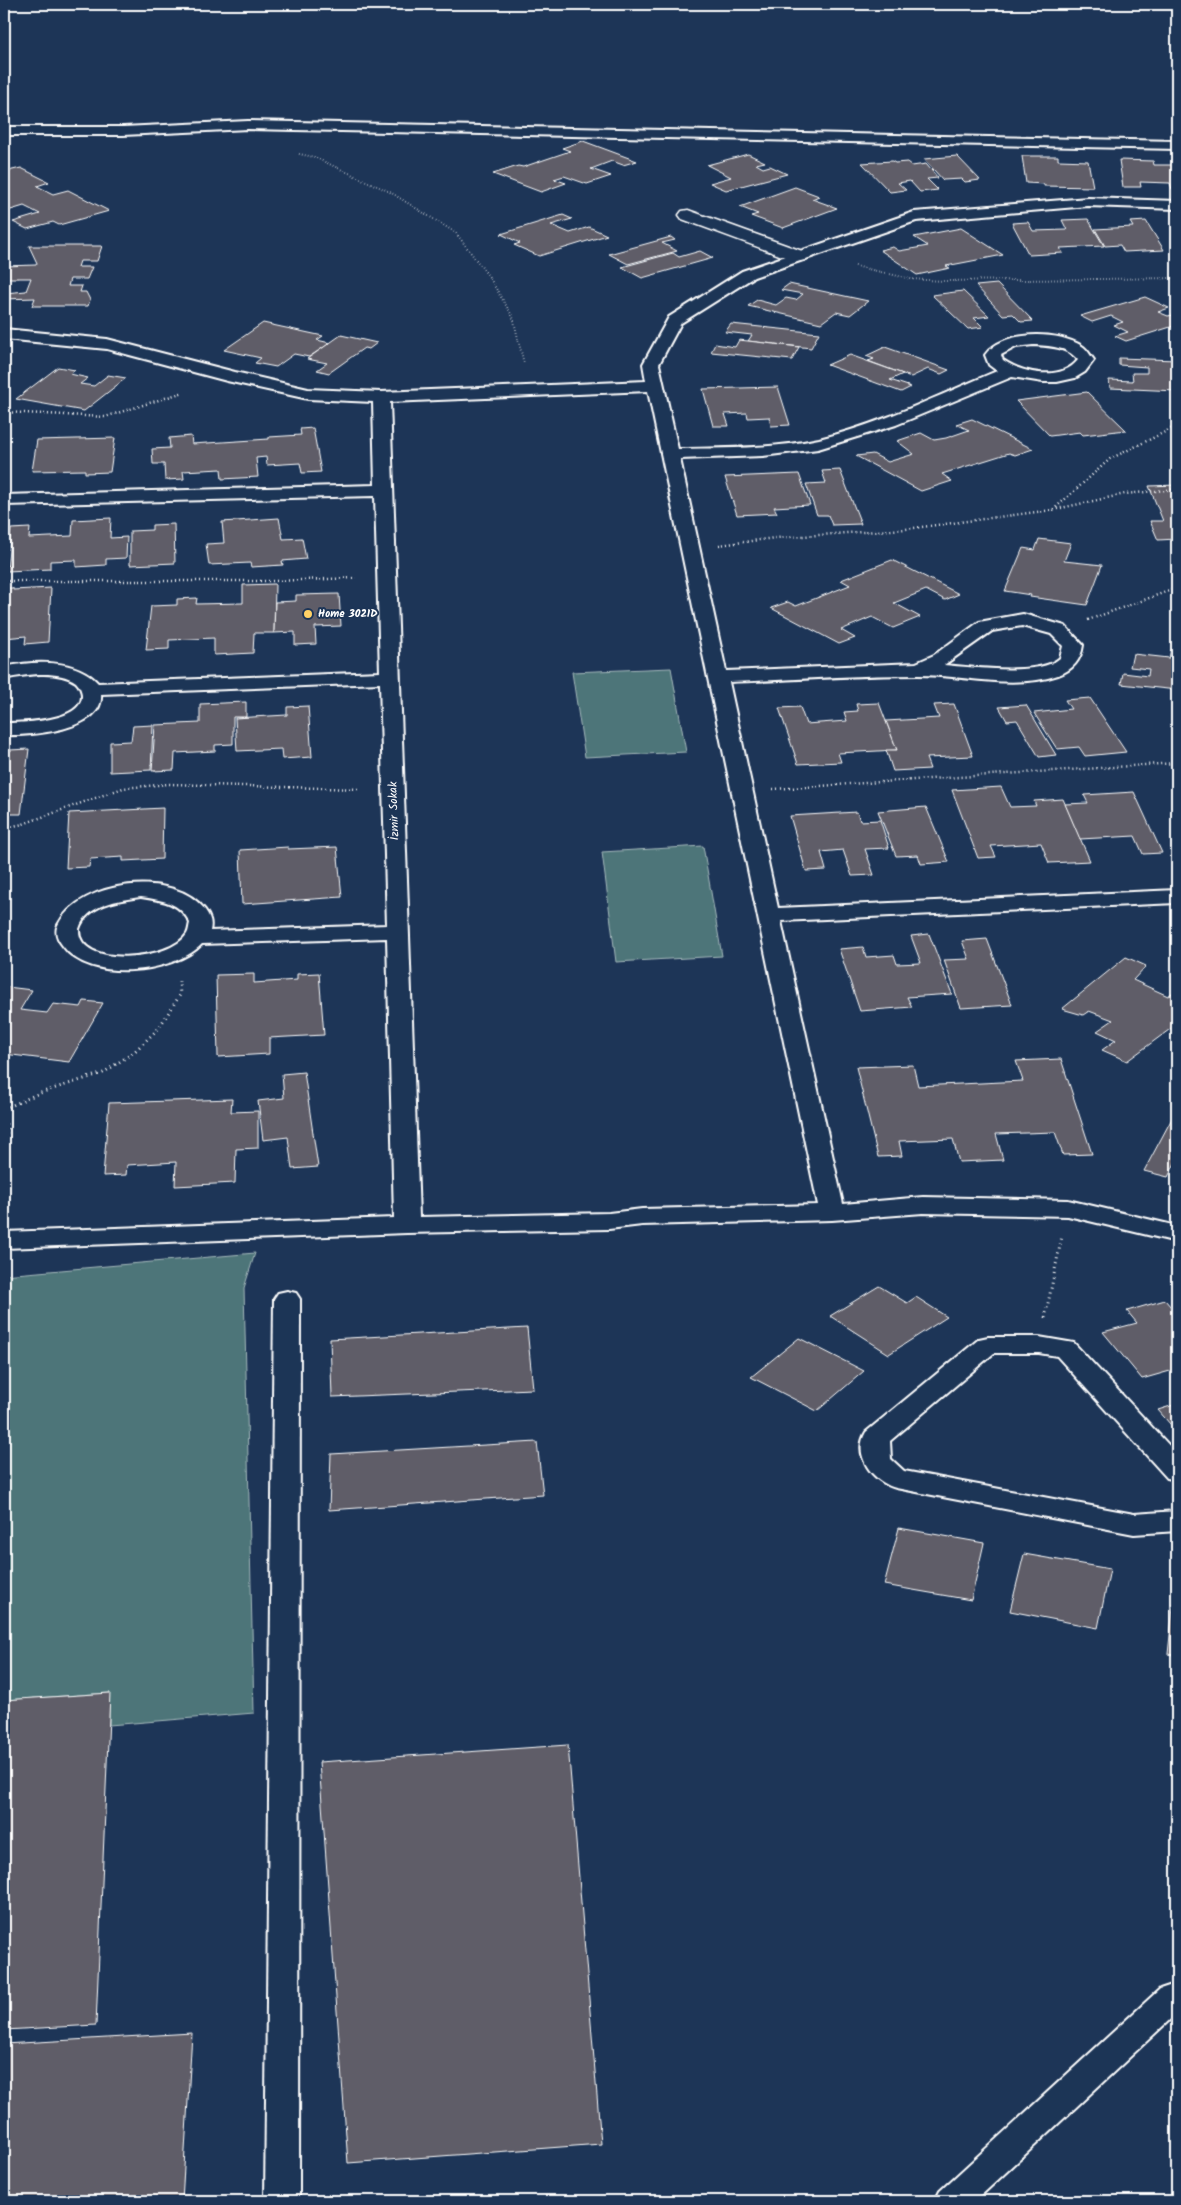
<svg xmlns="http://www.w3.org/2000/svg" width="1181" height="2205" font-family="Kalam,sans-serif">
<rect width="100%" height="100%" fill="#1d3557"/>
<filter id="ink" filterUnits="userSpaceOnUse"><feTurbulence type="fractalNoise" baseFrequency=".02" numOctaves="2"/><feDisplacementMap in="SourceGraphic" scale="10" xChannelSelector="R" yChannelSelector="G"/><feConvolveMatrix kernelMatrix="1 2 1 2 8 2 1 2 1" color-interpolation-filters="sRGB"/></filter>
<g filter="url(#ink)">
<!-- green -->
<g fill="#4d7579" stroke="#a6babc">
<polygon points="671,668 686,752 585,757 572,672"/>
<polygon points="703,846 722,956 616,962 602,852"/>
<polygon points="255,1253 244,1288 254,1713 109,1725 109,1693 4,1700 4,1275"/>
</g>
<!-- building -->
<g fill="#5e5d68" stroke="#fff">
<polygon points="583,141 637,161 623,165 612,161 591,169 611,176 587,184 564,176 554,179 566,183 541,192 493,174 518,166 523,167 570,151 562,148"/>
<polygon points="748,154 765,162 756,164 763,168 770,166 787,174 726,190 710,183 731,177 707,165"/>
<polygon points="957,156 980,180 965,182 962,179 943,180 924,159"/>
<polygon points="1022,156 1058,156 1058,160 1088,161 1093,187 1044,186 1044,184 1026,183"/>
<polygon points="1119,160 1153,161 1154,165 1177,165 1177,190 1172,189 1170,183 1140,182 1141,187 1123,187"/>
<polygon points="892,161 895,163 907,162 912,166 926,164 938,178 927,179 938,190 920,192 910,181 898,183 906,190 890,192 862,163"/>
<polygon points="21,168 49,182 37,186 53,194 68,190 109,211 59,225 53,222 27,229 13,222 40,214 24,206 4,212 4,172"/>
<polygon points="795,187 819,196 812,199 837,208 783,228 751,216 758,214 740,207"/>
<polygon points="563,215 572,219 551,225 570,233 589,227 607,235 539,256 514,245 520,243 501,234"/>
<polygon points="1088,219 1104,246 1060,248 1063,253 1029,255 1012,223 1028,222 1033,231 1067,230 1062,220"/>
<polygon points="1146,221 1164,250 1124,252 1120,245 1105,246 1095,229 1133,227 1130,222"/>
<polygon points="961,228 1003,255 946,266 950,268 917,275 880,250 893,247 899,251 928,246 914,237"/>
<polygon points="671,237 675,240 662,243 677,251 628,264 609,254"/>
<polygon points="29,246 102,246 97,261 80,261 78,267 92,267 87,279 70,279 68,286 82,286 80,292 86,292 90,300 88,306 32,306 35,298 4,299 5,293 26,291 31,278 4,278 4,266 36,265 37,263"/>
<polygon points="700,251 713,258 642,278 622,267 673,253 679,257"/>
<polygon points="789,284 868,301 850,315 836,312 821,323 748,306 757,300 776,305 786,298 796,300 803,294 781,290"/>
<polygon points="997,284 1033,321 1021,322 1013,314 1003,315 976,286"/>
<polygon points="963,291 989,316 974,318 983,327 968,329 932,295"/>
<polygon points="1145,297 1169,308 1158,312 1168,316 1173,315 1177,317 1177,325 1126,341 1115,336 1128,332 1114,325 1123,322 1111,316 1092,322 1080,316"/>
<polygon points="263,323 323,336 317,340 330,343 309,357 294,354 276,367 255,363 261,358 224,350"/>
<polygon points="731,324 819,333 811,348 748,341 752,335 725,332"/>
<polygon points="341,335 377,343 369,349 364,348 329,373 317,370 327,363 307,359"/>
<polygon points="739,340 748,341 799,347 792,360 711,352 715,344 735,347"/>
<polygon points="885,347 949,370 941,374 928,369 911,377 868,361 874,359 866,356"/>
<polygon points="850,355 903,374 890,380 911,387 901,392 827,365"/>
<polygon points="1119,358 1177,360 1177,391 1110,388 1109,380 1133,381 1132,373 1147,373 1147,367 1119,365"/>
<polygon points="58,367 75,370 70,374 88,378 80,384 94,386 108,375 126,378 84,411 16,399"/>
<polygon points="778,387 790,425 771,426 769,417 748,418 747,413 725,414 729,426 713,426 703,389"/>
<polygon points="1087,392 1126,430 1083,435 1080,432 1050,436 1016,401"/>
<polygon points="972,419 1033,449 1015,455 1009,453 942,474 952,481 921,491 856,456 873,454 888,462 914,454 897,441 921,433 934,440 946,438 969,430 956,424"/>
<polygon points="313,428 321,472 302,473 300,463 267,465 266,457 256,458 258,477 222,479 221,469 183,471 184,479 165,480 164,464 153,464 152,449 170,448 169,438 191,436 192,444 269,439 269,437 301,435 300,429"/>
<polygon points="115,438 110,472 85,473 85,470 32,471 37,440"/>
<polygon points="840,470 861,524 832,525 828,515 817,515 806,484 826,483 822,471"/>
<polygon points="799,474 810,505 774,507 777,513 737,515 725,477"/>
<polygon points="1177,485 1177,539 1158,540 1150,521 1163,521 1149,486"/>
<polygon points="111,518 110,538 127,537 126,558 106,559 106,565 76,567 76,560 50,561 50,569 7,571 11,529 30,528 29,538 72,536 73,520"/>
<polygon points="279,518 283,539 302,538 306,559 282,561 283,565 251,567 250,563 209,565 206,544 224,543 222,522"/>
<polygon points="174,524 175,563 130,565 130,531 152,530 152,525"/>
<polygon points="1039,539 1071,543 1064,561 1102,565 1087,605 1030,597 1031,595 1005,591 1023,548 1035,550"/>
<polygon points="892,560 959,594 945,600 926,590 894,603 920,617 893,628 872,617 841,630 855,638 839,644 771,608 788,602 796,606 850,585 841,580"/>
<polygon points="275,584 274,633 254,633 253,653 214,655 214,638 169,640 169,649 146,650 151,606 177,605 177,599 197,598 196,604 243,603 243,585"/>
<polygon points="4,588 13,588 13,590 51,588 48,642 25,644 26,636 4,638"/>
<polygon points="339,594 341,626 315,627 316,644 295,645 295,632 274,633 275,602 296,601 296,595"/>
<polygon points="1171,650 1177,650 1177,690 1121,684 1123,673 1148,676 1149,669 1130,667 1133,654 1169,658"/>
<polygon points="1090,698 1126,752 1085,756 1079,747 1057,749 1034,713 1071,709 1065,700"/>
<polygon points="246,702 246,717 233,717 233,744 215,745 215,751 175,753 174,770 152,771 155,725 200,723 200,704"/>
<polygon points="879,703 897,750 838,753 841,762 798,764 779,708 800,707 806,724 847,721 844,712 858,711 856,704"/>
<polygon points="954,704 973,756 926,758 930,769 893,771 886,750 897,750 886,721 939,718 934,705"/>
<polygon points="1026,705 1056,755 1039,757 1017,720 1007,721 999,707"/>
<polygon points="308,706 312,757 282,759 281,749 237,751 235,718 287,715 287,707"/>
<polygon points="153,725 151,770 110,772 110,742 131,741 133,726"/>
<polygon points="29,749 21,814 4,814 4,761 8,761 10,750"/>
<polygon points="1001,787 1010,807 1036,806 1034,801 1063,799 1090,861 1049,863 1041,843 991,846 996,857 978,858 952,790"/>
<polygon points="1134,792 1162,853 1143,854 1135,836 1080,839 1065,804 1088,803 1084,795"/>
<polygon points="926,807 949,862 921,864 918,855 896,856 878,811"/>
<polygon points="163,808 162,859 123,861 123,857 90,859 89,867 66,868 69,813"/>
<polygon points="857,812 860,821 880,820 889,848 865,849 874,875 852,876 843,850 821,852 826,870 806,871 790,816"/>
<polygon points="288,847 288,849 337,847 342,897 242,904 240,850"/>
<polygon points="929,934 952,994 907,997 912,1007 860,1011 839,949 863,947 866,957 894,955 897,964 921,963 911,936"/>
<polygon points="987,939 1012,1005 961,1008 944,960 969,959 962,941"/>
<polygon points="1126,957 1146,966 1133,980 1168,996 1177,989 1177,1024 1127,1061 1102,1050 1116,1040 1097,1031 1113,1020 1089,1011 1083,1015 1062,1009"/>
<polygon points="319,973 324,1035 269,1038 269,1054 218,1057 216,975 254,974 254,983 297,980 297,974"/>
<polygon points="7,987 32,990 20,1010 47,1013 53,1004 81,1007 84,1001 103,1003 69,1062 4,1054 4,992"/>
<polygon points="1061,1059 1092,1154 1063,1155 1055,1132 996,1134 1003,1160 959,1162 953,1139 899,1141 902,1156 878,1157 856,1067 913,1065 918,1086 1023,1081 1016,1061"/>
<polygon points="304,1072 318,1167 292,1169 288,1137 263,1140 258,1101 284,1098 282,1074"/>
<polygon points="232,1099 231,1112 258,1111 258,1148 236,1149 235,1183 175,1186 176,1162 127,1165 126,1175 103,1176 109,1103"/>
<polygon points="1177,1109 1177,1159 1168,1177 1144,1171"/>
<polygon points="879,1286 907,1303 916,1297 947,1317 889,1354 830,1316"/>
<polygon points="1165,1300 1177,1314 1177,1369 1142,1379 1103,1332 1137,1323 1127,1311"/>
<polygon points="527,1328 533,1389 332,1397 330,1339"/>
<polygon points="799,1338 864,1371 817,1411 751,1377"/>
<polygon points="1177,1404 1177,1432 1158,1410"/>
<polygon points="537,1442 543,1495 329,1510 331,1454"/>
<polygon points="899,1528 984,1543 971,1600 884,1585"/>
<polygon points="1024,1554 1110,1569 1098,1628 1010,1611"/>
<polygon points="1174,1598 1177,1598 1177,1656 1168,1654"/>
<polygon points="110,1693 96,2025 4,2030 4,1700"/>
<polygon points="568,1745 601,2144 348,2163 319,1762"/>
<polygon points="192,2033 182,2201 4,2201 4,2044"/>
</g>
<g fill="none" stroke-linecap="round" stroke-linejoin="round">
<!-- service casing -->
<g stroke="#fff" stroke-width="4">
<g id="service">
<polygon points="248,121 1177,141 1177,149 248,129 123,135 4,135 4,127 123,127"/>
<path d="M1088,198L1177,201V209L1088,206L916,221L754,277L681,323L659,364L678,449C724,448 773,449 819,439C881,424 939,395 997,371L989,365L985,355C1002,330 1057,330 1082,346C1087,349 1090,355 1094,360L1085,372L1075,378L1057,382H1043L1012,377L896,425L818,449L763,456L680,459L726,671L916,663L934,655L979,622L1023,614L1065,626L1083,645C1081,660 1073,670 1058,675C1014,690 963,675 918,675C855,675 792,680 729,682L778,908L1177,890V903L781,921L843,1204L923,1197L1068,1200L1177,1226V1242L1068,1216L923,1213L832,1220L642,1225L609,1229L407,1233L4,1248V1232L394,1218L387,938L202,944C173,974 89,983 63,946C58,940 54,933 58,925C80,880 175,869 205,910C210,917 212,922 210,931L387,925L380,683L101,694C105,731 27,736 4,735V723C21,723 82,722 82,696C82,691 80,686 76,682C57,669 24,675 4,679V667C33,661 76,658 98,683L380,672L375,496L4,505V495L375,485L373,402L308,399L227,381L107,349L4,339V329L107,339L235,372L308,389L381,392L646,381L643,364L669,317L742,271L914,212ZM1033,345C1049,346 1067,346 1078,360C1061,382 1022,373 1003,360L1001,355L1016,347ZM648,391L818,1205L642,1209L609,1213L419,1217L390,402ZM1022,626L1051,634L1063,646L1060,658C1039,677 971,667 944,665L992,631ZM141,897C162,900 180,902 190,923C189,926 189,931 187,934C171,961 77,969 79,929C87,904 119,900 141,897Z"/>
<polygon points="287,1291 296,1293 300,1299 299,2201 265,2201 274,1299 278,1293"/>
<path d="M988,1337H1039L1074,1343L1177,1454V1480L1167,1478L1057,1356L1039,1353H994L890,1441L891,1459L904,1471L1134,1514L1177,1511V1531L1134,1534L896,1488C873,1482 852,1455 866,1432L979,1339Z"/>
<polygon points="1172,1985 1177,1987 1177,2013 975,2201 935,2201 940,2191 1160,1989"/>
</g>
</g>
<!-- minor casing -->
<g stroke="#fff" stroke-width="3">
<polygon id="minor" points="688,210 805,252 808,256 805,260 799,261 793,260 682,219 679,215 682,211"/>
</g>
<!-- path-far2 -->
<g stroke="#fff" stroke-width="2" stroke-dasharray="0.5 2.5" stroke-linecap="butt">
<polyline points="299,154 314,157 390,192 456,233 489,277 513,317 524,364"/>
<polyline points="855,266 911,279 944,281 1177,278"/>
</g>
<!-- path-far1 -->
<g stroke="#fff" stroke-width="2.5" stroke-dasharray="1 3" stroke-linecap="butt">
<polyline points="4,412 105,417 184,392"/>
<polyline points="1053,510 1110,459 1177,426"/>
<polyline points="719,545 775,538 906,529 1052,510 1125,494 1177,489"/>
<polyline points="4,581 273,581 356,578"/>
<polyline points="1088,620 1177,588"/>
<polyline points="773,789 1177,763"/>
<polyline points="4,828 23,824 123,788 169,784 361,789"/>
</g>
<!-- path -->
<g stroke="#fff" stroke-width="3" stroke-dasharray="1 4" stroke-linecap="butt">
<polyline points="4,1109 37,1094 103,1073 134,1052 158,1029 180,995 179,981"/>
<polyline points="4,1119 8,1130 4,1140"/>
<polyline points="1045,1318 1062,1236"/>
</g>
<!-- service -->
<use href="#service" fill="#1d3557" fill-rule="evenodd"/>
<!-- minor -->
<use href="#minor" fill="#1d3557" fill-rule="evenodd"/>
</g>
</g>
<!-- markers -->
<circle fill="#ffd166" stroke="#1d3557" stroke-width="2" cx="308" cy="614" r="5"/>
<g text-anchor="middle" dominant-baseline="central" stroke-width="4" stroke-linejoin="round" paint-order="stroke">
<!-- far-poi labels -->
<g font-size="11" font-weight="bold" fill="#fff" stroke="#1d3557" text-anchor="start">
<text x="318" y="614">Home 3021D</text>
</g>
<!-- street labels -->
<g font-size="12" fill="#fff" stroke="#1d3557">
<text transform="translate(394 811) rotate(-92)">İzmir Sokak</text>
</g>
</g>
<!-- margin -->
<rect width="1181" height="2205" fill="none" stroke="#1d3557" stroke-width="20"/>
<rect x="10" y="10" width="1161" height="2185" fill="none" stroke="#fff" stroke-width="2" filter="url(#ink)"/>
</svg>
